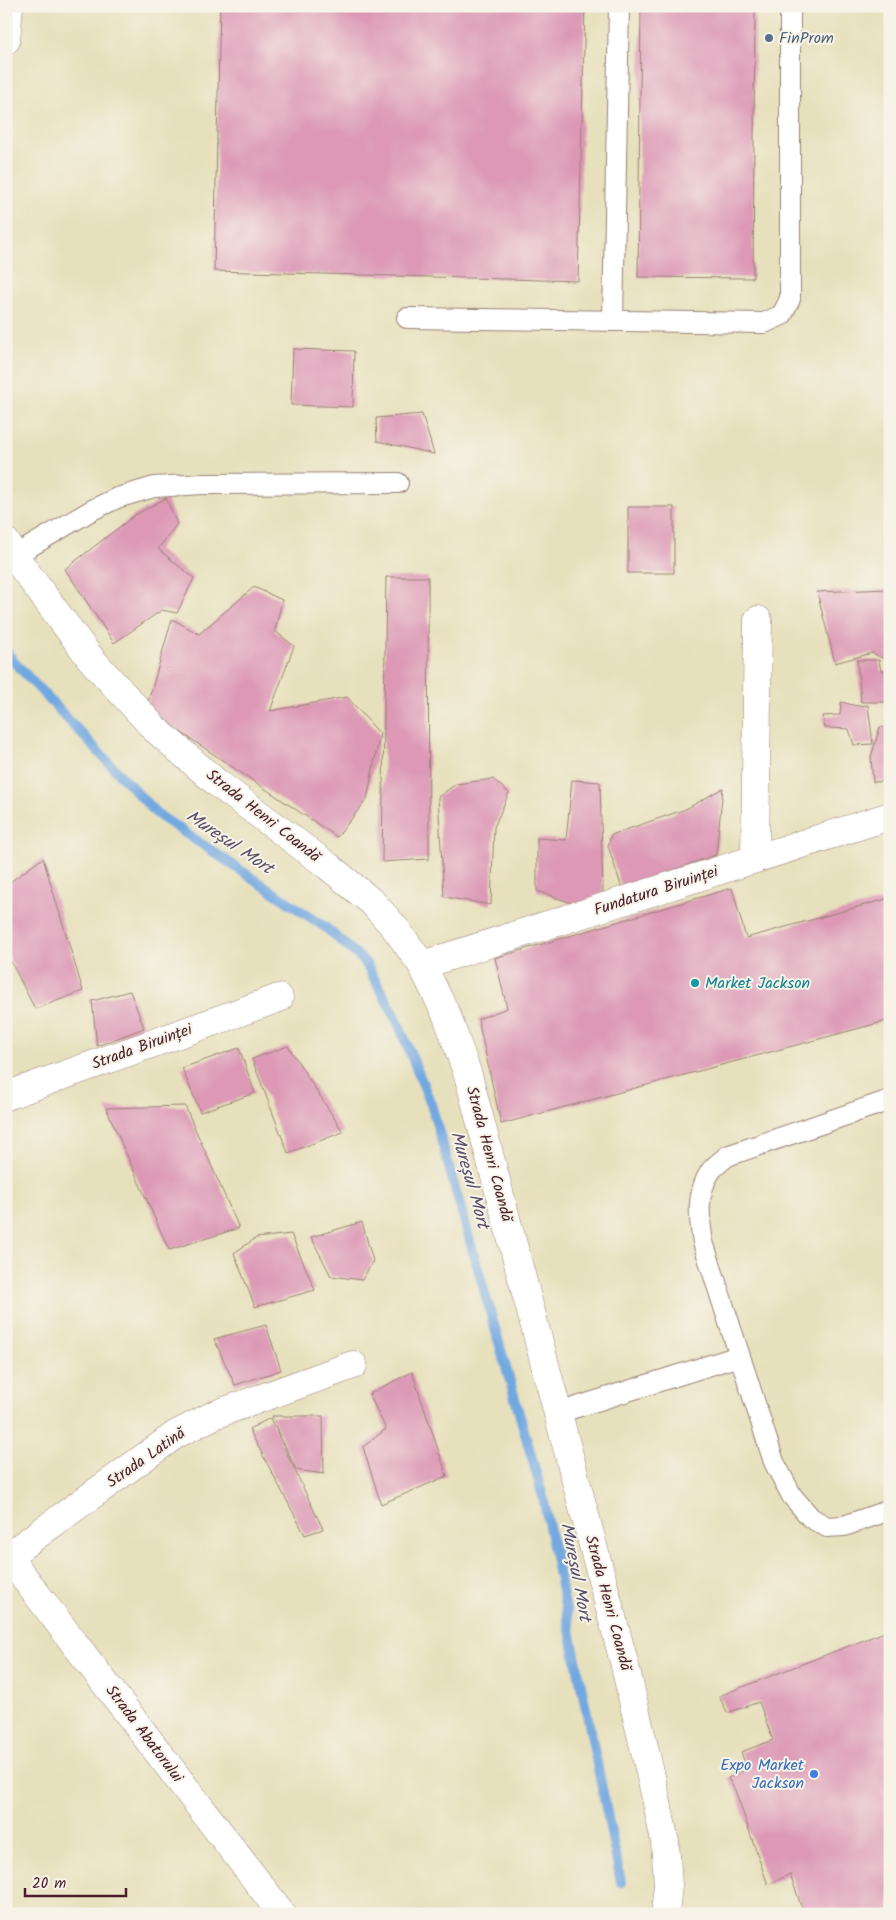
<svg xmlns="http://www.w3.org/2000/svg" width="896" height="1920" font-family="Kalam,sans-serif">
<rect width="100%" height="100%" fill="#f7f3e8"/>
<filter id="ink" filterUnits="userSpaceOnUse"><feTurbulence type="fractalNoise" baseFrequency=".02" numOctaves="2"/><feDisplacementMap in="SourceGraphic" scale="10" xChannelSelector="R" yChannelSelector="G"/><feConvolveMatrix kernelMatrix="1 2 1 2 8 2 1 2 1" color-interpolation-filters="sRGB"/></filter>
<filter id="wash" filterUnits="userSpaceOnUse"><feTurbulence type="fractalNoise" baseFrequency=".0096" numOctaves="4" result="noise"/><feDisplacementMap in="SourceGraphic" scale="20" xChannelSelector="R" yChannelSelector="G"/><feGaussianBlur stdDeviation="1.12" result="paint"/><feColorMatrix in="noise" values="0 0 0 0 0 0 0 0 0 0 0 0 0 0 0 0 0 1.4 0 .05"/><feComposite in="paint" operator="in"/></filter>
<g filter="url(#wash)">
<rect width="100%" height="100%" fill="#e7e0bc"/>
<g fill="none" stroke-linecap="round" stroke-linejoin="round">
<!-- stream -->
<polyline stroke="#72a8e0" stroke-width="10" points="6,650 14,662 157,814 325,927 365,962 396,1018 431,1104 543,1497 621,1882"/>
</g>
<g id="blocks">
<!-- building -->
<g fill="#dc98b5">
<polygon points="220,6 585,6 578,281 214,271"/>
<polygon points="641,6 755,6 753,278 638,277"/>
<polygon points="293,349 354,351 353,407 291,405"/>
<polygon points="422,414 434,454 377,441 376,418"/>
<polygon points="166,498 177,524 158,549 194,578 177,613 162,610 114,643 65,569 135,515"/>
<rect x="628" y="507" width="46" height="66"/>
<polygon points="386,577 428,577 429,859 382,862"/>
<polygon points="254,587 282,600 275,631 294,646 270,711 347,697 380,734 367,799 337,837 146,709 172,619 199,634"/>
<polygon points="888,589 890,597 890,662 872,653 835,663 817,592"/>
<polygon points="857,660 879,660 881,671 890,671 890,702 861,702"/>
<polygon points="841,702 857,706 868,705 873,744 854,745 849,729 825,728 823,716 840,715"/>
<polygon points="880,727 890,728 890,781 873,782 871,757"/>
<polygon points="493,779 509,793 494,827 491,905 444,897 438,797 456,784"/>
<polygon points="572,780 600,782 603,892 580,906 537,891 537,838 566,840"/>
<polygon points="723,788 716,855 622,888 608,846 611,835 686,809"/>
<polygon points="43,858 83,991 35,1009 6,952 6,885"/>
<polygon points="732,888 746,938 890,898 890,1020 501,1124 478,1019 507,1008 495,958"/>
<polygon points="130,991 144,1028 97,1046 92,1001"/>
<polygon points="288,1046 343,1132 288,1153 252,1059"/>
<polygon points="239,1048 255,1093 200,1112 182,1068"/>
<polygon points="185,1106 239,1228 169,1250 106,1108"/>
<polygon points="362,1222 373,1261 362,1280 331,1276 311,1237"/>
<polygon points="291,1234 315,1290 255,1307 234,1253 256,1238"/>
<polygon points="266,1325 281,1370 235,1385 214,1339"/>
<polygon points="412,1372 447,1476 381,1504 363,1447 386,1429 369,1394"/>
<polygon points="272,1416 323,1416 324,1474 296,1470"/>
<polygon points="270,1418 296,1473 323,1529 305,1535 249,1429"/>
<polygon points="890,1630 890,1914 804,1914 790,1874 768,1885 735,1790 728,1778 747,1769 741,1752 773,1740 759,1702 727,1713 719,1696"/>
</g>
</g>
</g>
<g filter="url(#ink)">
<use href="#blocks" fill-opacity="0" stroke="#988074" stroke-width="1"/>
<g fill="none" stroke-linecap="round" stroke-linejoin="round">
<!-- service casing -->
<g stroke="#988074" stroke-width="22">
<g id="service">
<polyline points="407,318 764,323 782,315 790,299 790,6"/>
<polyline points="613,321 619,6"/>
<polyline points="14,556 92,510 117,498 154,487 203,484 398,483"/>
<path d="M890,1100L727,1156C722,1161 714,1166 710,1172C696,1194 699,1218 703,1242L774,1462L792,1496L811,1518L827,1527L844,1526L890,1510"/>
<polyline points="558,1413 739,1356"/>
</g>
</g>
<!-- minor casing -->
<g stroke="#988074" stroke-width="29">
<g id="minor">
<polyline points="755,859 758,620"/>
<polyline points="422,965 890,816"/>
<polyline points="6,1096 279,998"/>
<polyline points="6,1554 282,1914"/>
<polyline points="8,1556 175,1435 214,1415 353,1365"/>
</g>
</g>
<!-- tertiary casing -->
<g stroke="#988074" stroke-width="29">
<g id="tertiary">
<polyline points="6,40 9,6"/>
<polyline points="6,542 14,556 91,659 155,729 216,782 328,866 373,903 396,929 422,965 447,1016 468,1075 624,1662 656,1798 665,1842 668,1885 665,1914"/>
</g>
</g>
<!-- service -->
<use href="#service" stroke="#fff" stroke-width="20"/>
<!-- minor -->
<use href="#minor" stroke="#fff" stroke-width="28"/>
<!-- tertiary -->
<use href="#tertiary" stroke="#fff" stroke-width="28"/>
</g>
</g>
<!-- markers -->
<circle fill="#5c6f8a" stroke="#f7f3e8" stroke-width="2" cx="769" cy="38" r="5"/>
<circle fill="#0f9aa8" stroke="#f7f3e8" stroke-width="2" cx="695" cy="983" r="5"/>
<circle fill="#3f7fe0" stroke="#f7f3e8" stroke-width="2" cx="814" cy="1774" r="5"/>
<g text-anchor="middle" dominant-baseline="central" stroke-width="4" stroke-linejoin="round" paint-order="stroke">
<!-- service labels -->
<g font-size="16" fill="#4e5e75" stroke="#f7f3e8" text-anchor="start">
<text x="779" y="38">FinProm</text>
</g>
<!-- street labels -->
<g font-size="16" fill="#4a1f2b" stroke="#f7f3e8">
<text transform="translate(263 816) rotate(38)">Strada Henri Coandă</text>
<text transform="translate(656 891) rotate(-18)">Fundatura Biruinței</text>
<text transform="translate(142 1047) rotate(-20)">Strada Biruinței</text>
<text transform="translate(489 1154) rotate(75)">Strada Henri Coandă</text>
<text transform="translate(146 1458) rotate(-35)">Strada Latină</text>
<text transform="translate(608 1603) rotate(75)">Strada Henri Coandă</text>
<text transform="translate(144 1734) rotate(53)">Strada Abatorului</text>
</g>
<!-- culture labels -->
<g font-size="16" fill="#0d838f" stroke="#f7f3e8" text-anchor="start">
<text x="705" y="983">Market Jackson</text>
</g>
<!-- shop labels -->
<g font-size="16" fill="#366cbe" stroke="#f7f3e8" text-anchor="end">
<text x="804" y="1765">Expo Market<tspan x="804" dy="18">Jackson</tspan></text>
</g>
<!-- water labels -->
<g font-size="18" font-style="italic" fill="#584f6a" stroke="#f7f3e8">
<text transform="translate(229 843) rotate(34)">Mureșul Mort</text>
<text transform="translate(469 1180) rotate(74)">Mureșul Mort</text>
<text transform="translate(575 1572) rotate(79)">Mureșul Mort</text>
</g>
</g>
<!-- margin -->
<rect width="896" height="1920" fill="none" stroke="#f7f3e8" stroke-width="25"/>
<!-- scale -->
<path d="M25 1888v8h101v-8" fill="none" stroke="#4a1f2b" stroke-width="2.5"/>
<text x="32" y="1888" font-size="15" fill="#4a1f2b" stroke="#f7f3e8" stroke-width="4" paint-order="stroke">20 m</text>
</svg>
